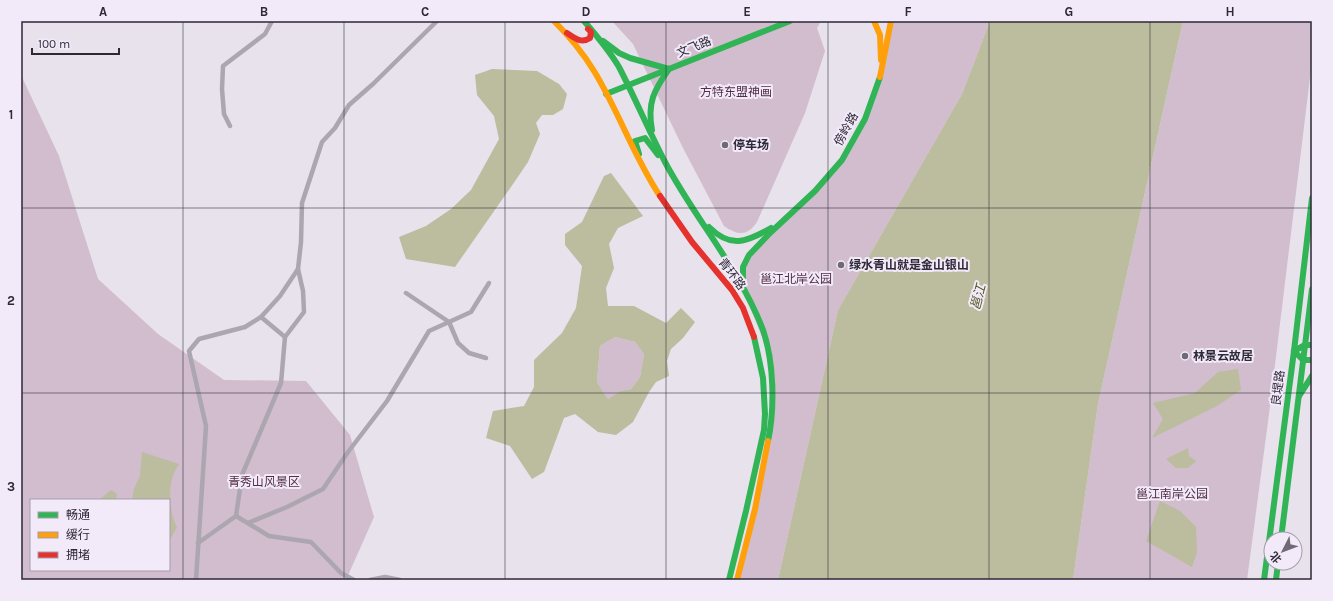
<svg xmlns="http://www.w3.org/2000/svg" width="1333" height="601" font-family="Karla,'Noto Sans SC',sans-serif">
<rect width="100%" height="100%" fill="#e7e2ec"/>
<!-- green -->
<g fill="#d1bdcd" fill-rule="evenodd">
<path d="M612,21H821L817,28L825,51L805,113L757,222C747,237 737,235 724,226L683,148L633,44Z"/>
<polygon points="891,21 990,21 962,94 838,310 778,580 737,580 755,509 773,403 769,355 743,289 746,259 802,204 840,162 875,94"/>
<polygon points="1183,21 1312,21 1312,61 1269,414 1247,580 1073,580 1098,404"/>
<path d="M21,75L59,156L98,279L158,334L224,380L306,381L350,435L374,517L346,580H21ZM31,500H169V570H31Z"/>
<polygon points="615,337 635,342 644,354 640,377 631,389 620,391 608,399 597,382 600,346"/>
</g>
<!-- water -->
<g fill="#bcbc9f" fill-rule="evenodd">
<polygon points="990,21 1183,21 1098,404 1073,580 778,580 838,310 962,94"/>
<polygon points="492,69 537,71 559,84 567,94 563,109 553,115 542,115 536,123 540,134 528,162 513,184 455,267 406,259 399,237 426,226 451,209 471,190 499,139 494,116 477,95 475,75"/>
<path d="M611,173L643,216L618,228L609,244L614,268L606,288L608,306H634L666,323L681,308L695,322L683,338L671,349L667,361L669,376L656,382L649,392L633,422L616,435L598,432L575,414L564,418L544,472L532,479L510,446L486,438L493,411L524,406L534,387V360L562,333L576,308L582,266L565,245V234L582,222L604,176ZM615,337L635,342L644,354L640,377L631,389L620,391L608,399L597,382L600,346Z"/>
<polygon points="1238,369 1241,390 1215,407 1152,438 1163,419 1153,403 1195,393 1218,372"/>
<polygon points="1188,448 1189,456 1196,461 1188,468 1176,468 1166,459"/>
<path d="M142,452L179,464C177,468 174,472 173,476C168,488 170,516 177,527L170,540H169V500H132L134,489L140,476Z"/>
<polygon points="111,490 117,494 116,500 99,500"/>
<polygon points="1160,501 1180,511 1196,527 1197,552 1192,567 1146,541"/>
</g>
<g fill="none" stroke-linecap="round" stroke-linejoin="round">
<!-- street -->
<g stroke="#aca6b0" stroke-width="4.5">
<polyline points="230,126 224,114 222,89 223,66 265,34 272,21"/>
<polyline points="261,317 285,337"/>
<polyline points="486,358 469,353 458,343 449,322 471,312 489,283"/>
<polyline points="236,516 269,536 311,542 341,573 354,580"/>
<polyline points="248,523 287,507 323,489 348,452 387,401 429,331 449,322 406,293"/>
<polyline points="198,543 236,516 242,475 281,383 285,337 304,312 303,291 298,269"/>
<polyline points="196,580 206,426 189,351 199,339 245,327 261,317 280,296 298,269 301,242 302,203 322,142 335,128 349,105 373,84 437,21"/>
<polyline points="370,580 385,577 400,580"/>
</g>
<!-- fast -->
<g stroke="#30b455" stroke-width="6">
<path d="M584,21C596,35 609,50 619,67C635,98 649,131 665,162C695,219 740,269 763,330C774,362 775,408 768,441"/>
<polyline points="603,41 619,53 630,58 669,69"/>
<polyline points="606,94 790,21"/>
<path d="M652,130C647,103 654,90 669,69"/>
<polyline points="639,154 635,141 645,138 658,155"/>
<path d="M709,227C731,249 746,242 771,228"/>
<polyline points="743,285 743,267 749,255 770,233 815,191 842,160 865,119 880,77"/>
<polyline points="1294,351 1303,360 1312,360"/>
<polyline points="1294,351 1305,345 1312,345"/>
<polyline points="1299,396 1312,376"/>
<polyline points="1281,539 1312,289"/>
<polyline points="729,580 746,511 764,430 765,414 763,378 754,337"/>
<polyline points="1264,580 1294,351 1312,198"/>
<polyline points="1276,580 1278,563"/>
</g>
<!-- slow -->
<g stroke="#ff9f0a" stroke-width="6">
<path d="M554,21C569,36 583,53 594,71C619,112 634,157 660,196"/>
<polyline points="874,21 880,35 881,60"/>
<polyline points="880,77 891,21"/>
<polyline points="737,580 755,509 768,441"/>
</g>
<!-- jam -->
<g stroke="#e5322d" stroke-width="6">
<path d="M567,33C575,38 581,44 590,38L591,32L588,29"/>
<polyline points="660,196 692,242 732,290 743,308 754,337"/>
</g>
</g>
<!-- grid -->
<path fill="none" stroke="#2e2936" stroke-width="1" stroke-opacity="0.55" d="M183,21V580M344,21V580M505,21V580M666,21V580M828,21V580M989,21V580M1150,21V580M21,208H1312M21,393H1312"/>
<!-- markers -->
<g fill="#6f6a76" stroke="#f2eaf9" stroke-width="1.5">
<circle cx="725" cy="145" r="4"/>
<circle cx="841" cy="265" r="4"/>
<circle cx="1185" cy="356" r="4"/>
</g>
<g text-anchor="middle" dominant-baseline="central" stroke-width="4" stroke-linejoin="round" paint-order="stroke">
<!-- street labels -->
<g font-size="12" fill="#2e2936" stroke="#f2eaf9">
<text transform="translate(694 47) rotate(-22)">文飞路</text>
<text transform="translate(846 129) rotate(-61)">傍岭路</text>
<text transform="translate(732 274) rotate(53)">青环路</text>
<text transform="translate(1278 388) rotate(-83)">良堤路</text>
</g>
<!-- park labels -->
<g font-size="12" fill="#532e44" stroke="#f2eaf9">
<text x="736" y="92">方特东盟神画</text>
<text x="796" y="279">邕江北岸公园</text>
<text x="264" y="482">青秀山风景区</text>
<text x="1172" y="494">邕江南岸公园</text>
</g>
<!-- poi labels -->
<g font-size="12" font-weight="bold" fill="#2e2936" stroke="#f2eaf9" text-anchor="start">
<text x="733" y="145">停车场</text>
<text x="849" y="265">绿水青山就是金山银山</text>
<text x="1193" y="356">林景云故居</text>
</g>
<!-- water labels -->
<g font-size="13" font-style="italic" fill="#505621" stroke="#f2eaf9">
<text transform="translate(978 297) rotate(-75)">邕江</text>
</g>
</g>
<!-- border -->
<rect width="1333" height="601" fill="none" stroke="#f2eaf9" stroke-width="44"/>
<!-- legend -->
<rect x="30" y="499" width="140" height="72" fill="#f2eaf9" stroke="#a49dab"/>
<rect x="38" y="512" width="20" height="6" fill="#30b455" stroke="#a49dab"/>
<text x="66" y="519" font-size="12" fill="#2e2936">畅通</text>
<rect x="38" y="532" width="20" height="6" fill="#ff9f0a" stroke="#a49dab"/>
<text x="66" y="539" font-size="12" fill="#2e2936">缓行</text>
<rect x="38" y="552" width="20" height="6" fill="#e5322d" stroke="#a49dab"/>
<text x="66" y="559" font-size="12" fill="#2e2936">拥堵</text>
<!-- north arrow -->
<g transform="translate(1283 551) rotate(228)"><circle r="19" fill="#f2eaf9" stroke="#a49dab"/>
<path d="M0-3L7 15L0 10L-7 15Z" fill="#6f6a76"/>
<text y="-6" font-size="11" font-weight="bold" text-anchor="middle" fill="#2e2936">北</text>
</g>
<!-- scale -->
<path d="M32 48v6h87v-6" fill="none" stroke="#2e2936" stroke-width="2"/>
<text x="38" y="48" font-size="12" fill="#2e2936" stroke="#f2eaf9" stroke-width="3" paint-order="stroke">100 m</text>
<rect x="22" y="22" width="1289" height="557" fill="none" stroke="#2e2936" stroke-width="1.5"/>
<g font-size="13" text-anchor="middle" font-weight="bold" fill="#2e2936">
<text x="103" y="16">A</text>
<text x="264" y="16">B</text>
<text x="425" y="16">C</text>
<text x="586" y="16">D</text>
<text x="747" y="16">E</text>
<text x="908" y="16">F</text>
<text x="1069" y="16">G</text>
<text x="1230" y="16">H</text>
<text x="11" y="119">1</text>
<text x="11" y="305">2</text>
<text x="11" y="491">3</text>
</g>
</svg>
